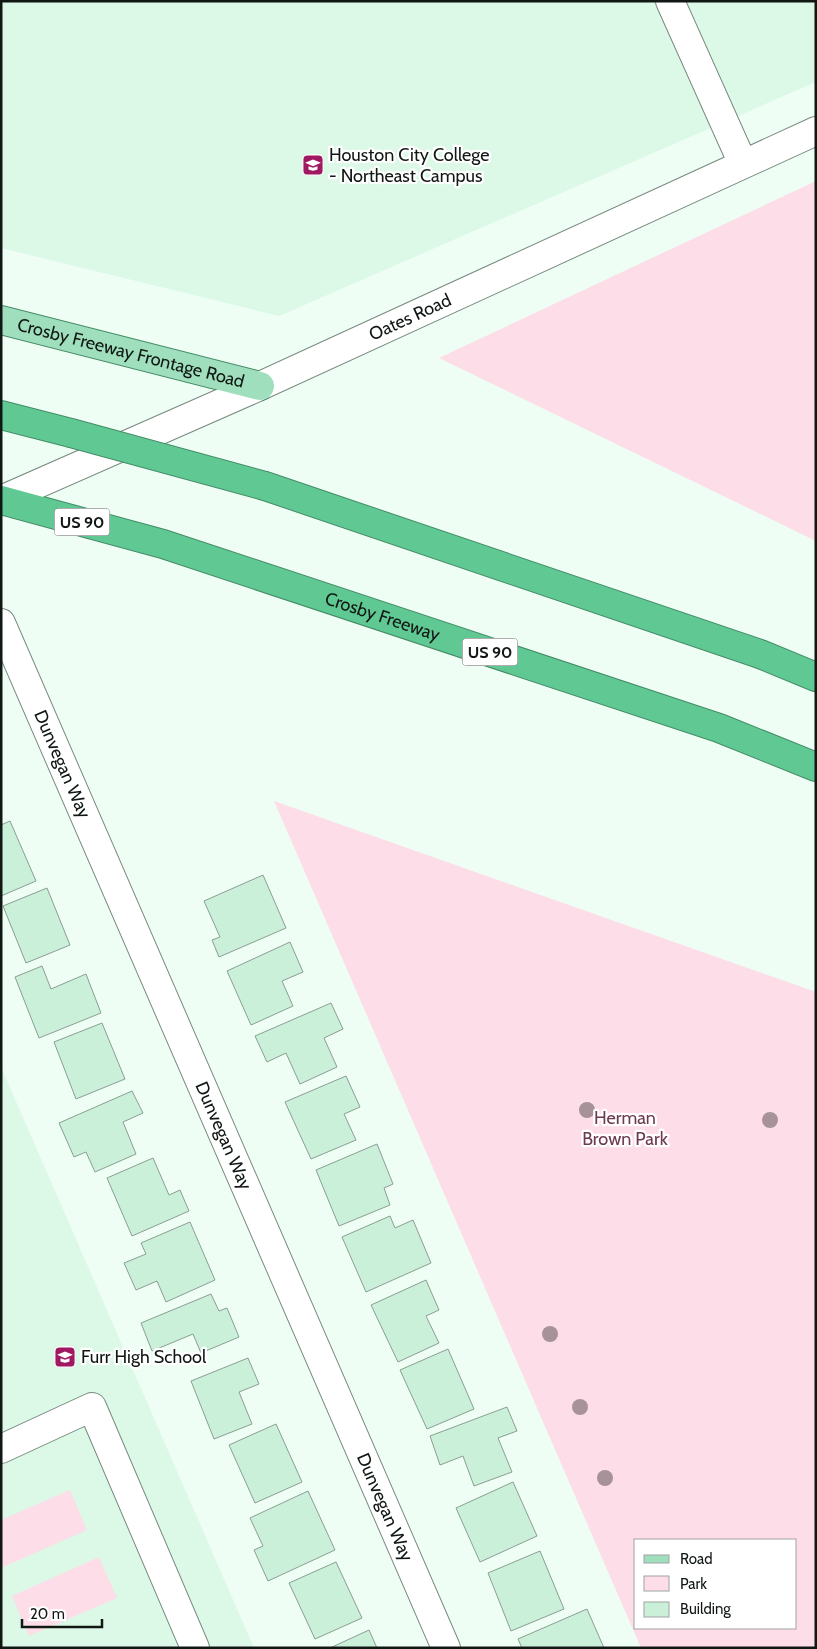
<svg xmlns="http://www.w3.org/2000/svg" width="817" height="1649" font-family="Cabin,sans-serif">
<rect width="100%" height="100%" fill="#eefef4"/>
<!-- built -->
<g fill="#dcf8e7">
<polygon points="1,1 816,1 816,82 279,316 1,248"/>
<polygon points="1,1067 254,1648 1,1648"/>
</g>
<!-- green -->
<g fill="#fddde8" fill-rule="evenodd">
<polygon points="816,181 816,541 439,358"/>
<path d="M274,801L816,992V1648H641ZM636,1540H796V1628H636Z"/>
<polygon points="70,1490 87,1530 1,1568 1,1520"/>
<polygon points="99,1557 117,1598 29,1636 12,1596"/>
</g>
<!-- building -->
<g fill="#caf0d9" stroke="#8b9e93">
<polygon points="10,821 36,881 1,896 1,825"/>
<polygon points="263,875 286,928 219,957 212,940 220,937 204,901"/>
<polygon points="47,888 70,945 26,963 3,906"/>
<polygon points="290,942 303,972 282,981 293,1006 251,1025 227,971"/>
<polygon points="42,966 51,989 86,974 101,1013 39,1038 15,977"/>
<polygon points="331,1003 343,1029 324,1038 337,1067 300,1084 286,1053 267,1062 255,1036"/>
<polygon points="102,1023 125,1079 76,1099 54,1042"/>
<polygon points="346,1076 360,1107 344,1114 356,1140 311,1159 285,1102"/>
<polygon points="132,1091 143,1113 123,1122 136,1154 95,1172 86,1152 74,1157 59,1123"/>
<polygon points="377,1144 393,1184 384,1188 390,1205 339,1226 316,1170"/>
<polygon points="153,1158 169,1195 180,1190 189,1211 132,1236 107,1178"/>
<polygon points="390,1216 395,1228 413,1220 431,1263 366,1292 342,1237"/>
<polygon points="190,1222 215,1280 166,1302 157,1281 136,1290 124,1263 146,1254 141,1243"/>
<polygon points="426,1280 439,1310 426,1316 439,1343 398,1362 371,1305"/>
<polygon points="211,1294 219,1311 227,1308 239,1337 201,1353 193,1334 152,1351 141,1323"/>
<polygon points="448,1349 474,1409 427,1429 400,1370"/>
<polygon points="248,1358 259,1384 239,1392 252,1424 214,1439 191,1381"/>
<polygon points="507,1407 517,1431 498,1438 512,1472 474,1486 463,1456 440,1465 430,1436"/>
<polygon points="276,1424 302,1482 255,1503 229,1445"/>
<polygon points="513,1482 537,1536 480,1562 456,1508"/>
<polygon points="308,1491 335,1550 268,1581 254,1550 263,1546 250,1518"/>
<polygon points="540,1551 564,1609 511,1631 488,1573"/>
<polygon points="336,1562 362,1618 315,1639 289,1583"/>
<polygon points="587,1609 604,1648 522,1648 518,1639"/>
<polygon points="369,1630 377,1648 330,1648"/>
</g>
<g fill="none" stroke-linecap="round" stroke-linejoin="round">
<!-- minor casing -->
<g stroke="#798b80" stroke-width="30">
<g id="minor">
<polyline points="670,1 743,164"/>
<path id="s1" d="M1,500L260,386L816,131"/>
<path id="s2" d="M1,623L446,1648"/>
<polyline points="1,1449 92,1407 195,1648"/>
</g>
</g>
<!-- major casing -->
<g stroke="#448b67" stroke-width="30">
<g id="major">
<path id="s3" d="M1,320L260,386"/>
</g>
</g>
<!-- highway casing -->
<g stroke="#448b67" stroke-width="30">
<g id="highway">
<polyline points="1,415 71,433"/>
<polyline points="265,486 760,654 816,677"/>
<path id="s4" d="M1,500L163,544L719,728L816,767"/>
</g>
</g>
<!-- minor -->
<use href="#minor" stroke="#fff" stroke-width="28"/>
<!-- major -->
<use href="#major" stroke="#a0dfbe" stroke-width="28"/>
<!-- highway -->
<use href="#highway" stroke="#60c993" stroke-width="28"/>
<!-- highway-bridge casing -->
<g stroke="#448b67" stroke-width="30" stroke-linecap="butt">
<polyline id="highway-bridge" points="71,433 265,486"/>
</g>
<!-- highway-bridge -->
<use href="#highway-bridge" stroke="#60c993" stroke-width="28"/>
</g>
<!-- trees -->
<g fill="#a79299">
<circle cx="587" cy="1110" r="8"/>
<circle cx="770" cy="1120" r="8"/>
<circle cx="550" cy="1334" r="8"/>
<circle cx="580" cy="1407" r="8"/>
<circle cx="605" cy="1478" r="8"/>
</g>
<!-- icons -->
<defs>
<g id="university-square" transform="scale(1.125)"><rect x="-9" y="-9" width="18" height="18" rx="4" fill="#a11862" stroke="#fff"/><path d="M0-5L7-2L0 1L-7-2ZM-4 1L0 2.5L4 1V4Q0 6-4 4Z" fill="#fff"/></g>
<g id="school-square" transform="scale(1.125)"><rect x="-9" y="-9" width="18" height="18" rx="4" fill="#a11862" stroke="#fff"/><path d="M0-5L7-2L0 1L-7-2ZM-4 1L0 2.5L4 1V4Q0 6-4 4Z" fill="#fff"/></g>
</defs>
<g fill-rule="evenodd">
<use href="#university-square" x="313" y="165"/>
<use href="#school-square" x="65" y="1357"/>
</g>
<g text-anchor="middle" dominant-baseline="central" stroke-width="4.5" stroke-linejoin="round" paint-order="stroke">
<!-- shield labels -->
<g fill="#fff" stroke="#585d5a" stroke-width="1">
<rect x="54.5" y="508.5" width="55" height="27" rx="4"/>
<rect x="462.5" y="638.5" width="55" height="27" rx="4"/>
</g>
<g font-size="16" font-weight="bold" fill="#111814">
<text x="82" y="522">US 90</text>
<text x="490" y="652">US 90</text>
</g>
<!-- poi labels -->
<g font-size="18" fill="#111814" stroke="#fff" text-anchor="start">
<text x="329" y="155">Houston City College<tspan x="329" dy="21">- Northeast Campus</tspan></text>
<text x="81" y="1357">Furr High School</text>
</g>
<!-- street labels -->
<g font-size="18" fill="#111814" stroke="#fff">
<text stroke="none"><textPath href="#s1" startOffset="448">Oates Road</textPath></text>
<text stroke="none"><textPath href="#s3" startOffset="134">Crosby Freeway Frontage Road</textPath></text>
<text stroke="none"><textPath href="#s4" startOffset="399">Crosby Freeway</textPath></text>
<text stroke="none"><textPath href="#s2" startOffset="154">Dunvegan Way</textPath></text>
<text stroke="none"><textPath href="#s2" startOffset="559">Dunvegan Way</textPath></text>
<text stroke="none"><textPath href="#s2" startOffset="964">Dunvegan Way</textPath></text>
</g>
<!-- park labels -->
<g font-size="18" fill="#6d394f" stroke="#fff">
<text x="625" y="1118">Herman<tspan x="625" dy="21">Brown Park</tspan></text>
</g>
</g>
<!-- border -->
<rect width="817" height="1649" fill="none" stroke="#111814" stroke-width="5"/>
<!-- legend -->
<rect x="634" y="1539" width="162" height="90" fill="#ffffff" stroke="#a0a3a1"/>
<rect x="644" y="1555" width="25" height="8" fill="#a0dfbe" stroke="#a0a3a1"/>
<text x="680" y="1564" font-size="15" fill="#111814">Road</text>
<rect x="644" y="1576" width="25" height="15" fill="#fddde8" stroke="#a0a3a1"/>
<text x="680" y="1589" font-size="15" fill="#111814">Park</text>
<rect x="644" y="1602" width="25" height="15" fill="#caf0d9" stroke="#a0a3a1"/>
<text x="680" y="1614" font-size="15" fill="#111814">Building</text>
<!-- scale -->
<path d="M22 1619v8h80v-8" fill="none" stroke="#111814" stroke-width="2.5"/>
<text x="30" y="1619" font-size="15" fill="#111814" stroke="#ffffff" stroke-width="4" paint-order="stroke">20 m</text>
</svg>
